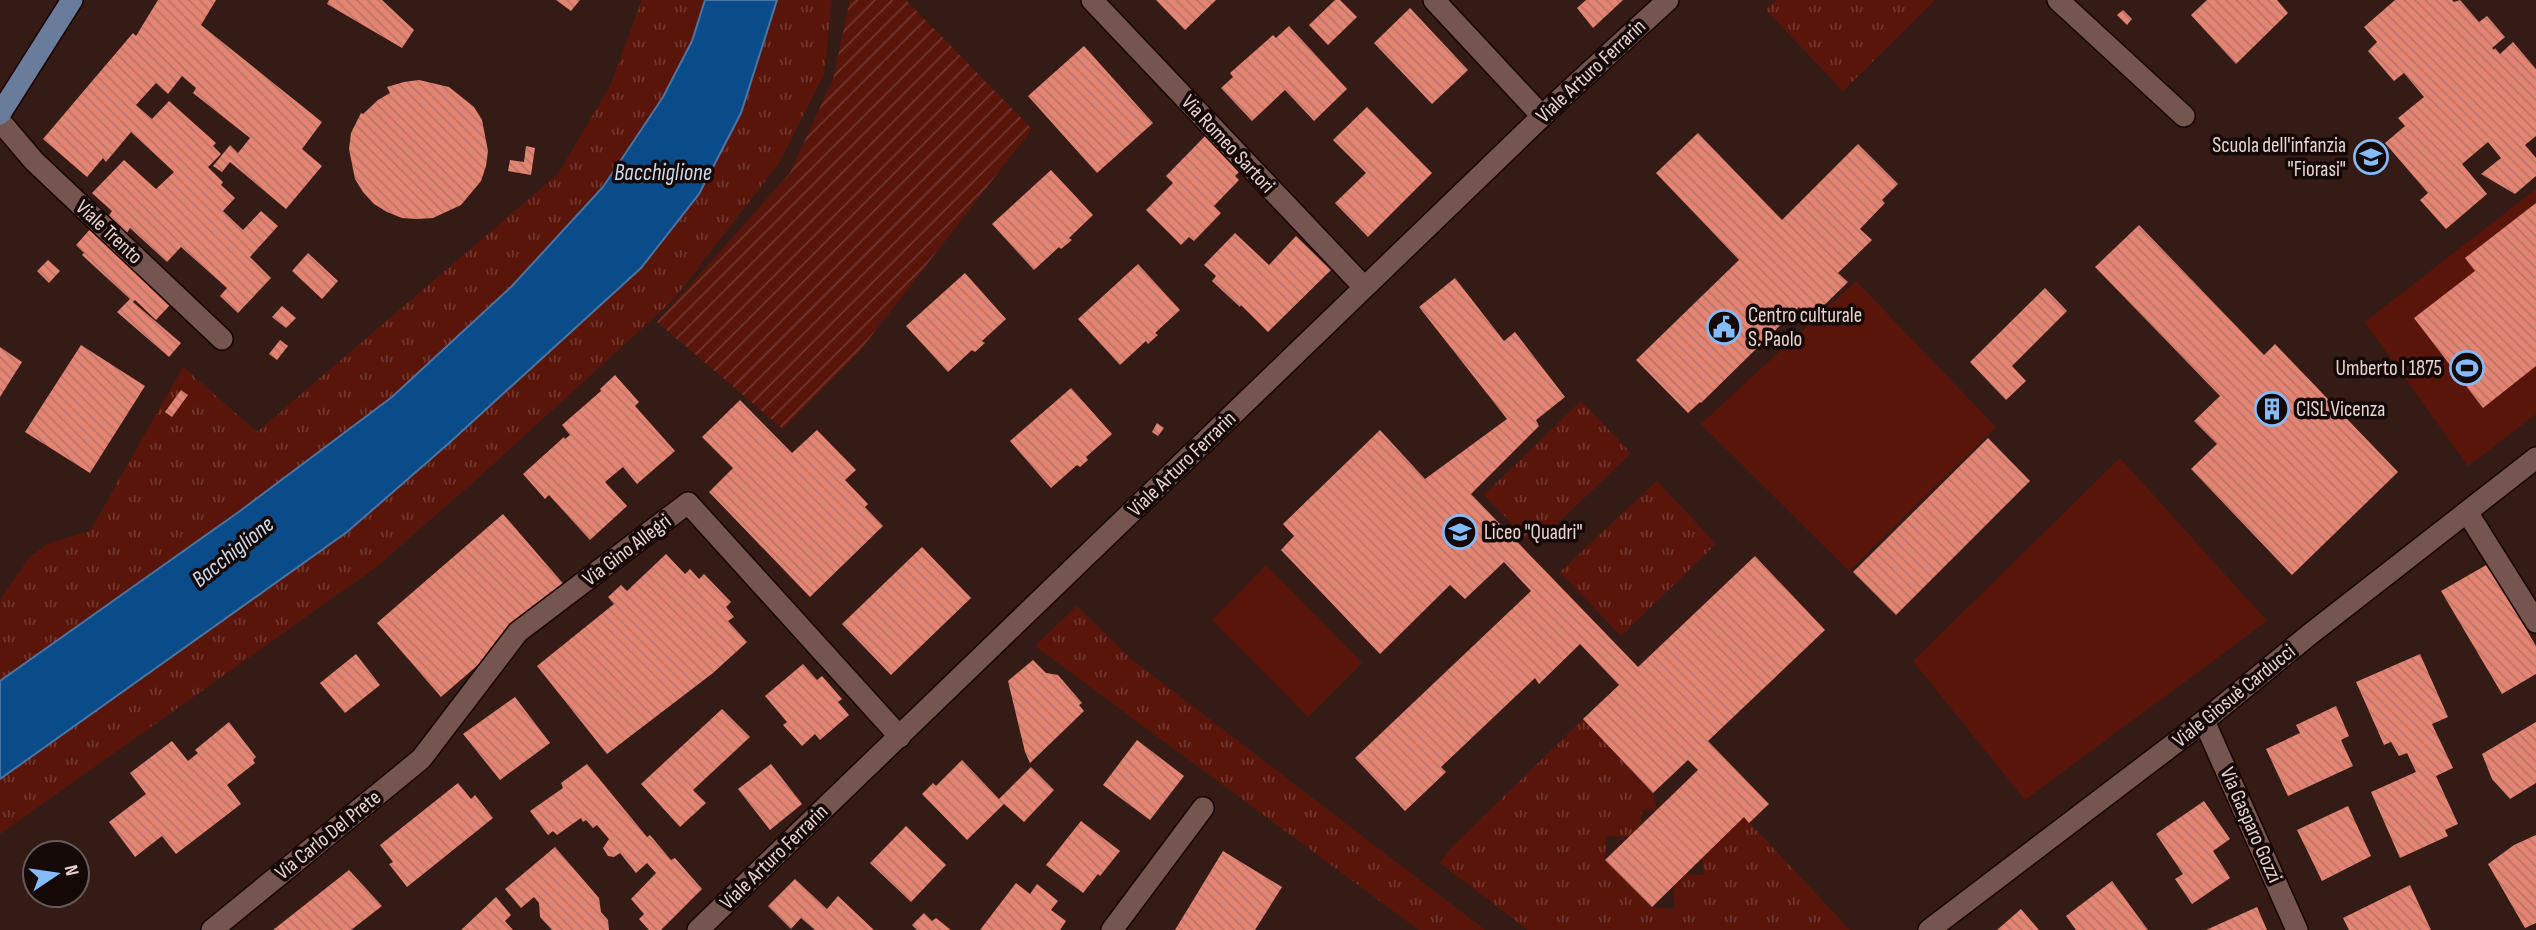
<svg xmlns="http://www.w3.org/2000/svg" width="2536" height="930" font-family="'Sofia Sans Condensed',sans-serif">
<defs>
<pattern id="grass-tufts" width="24" height="20" patternUnits="userSpaceOnUse" patternTransform="scale(1.75)"><rect width="24" height="20" fill="#5a150b"/><path d="M3 7l-1-3M5 7V3M7 7l1-3M15 17l-1-3M17 17v-4M19 17l1-3" fill="none" stroke="#72362e"/></pattern>
<pattern id="garden-furrows" width="10" height="10" patternUnits="userSpaceOnUse" patternTransform="scale(1.75)"><rect width="10" height="10" fill="#5a150b"/><path d="M-1 1l2-2M0 10L10 0M9 11l2-2" fill="none" stroke="#72362e"/></pattern>
<pattern id="building-back-hatch" width="6" height="6" patternUnits="userSpaceOnUse" patternTransform="scale(1.75)"><rect width="6" height="6" fill="#e48574"/><path d="M-1 5l2 2M0 0l6 6M5-1l2 2" fill="none" stroke="#bc7467"/></pattern>
</defs>
<rect width="100%" height="100%" fill="#351b16"/>
<!-- grass -->
<g fill="url(#grass-tufts)">
<polygon points="642,0 705,0 692,41 663,97 603,187 512,286 392,397 216,528 0,681 0,600 29,558 49,543 90,531 183,367 257,432 558,174 610,86"/>
<polygon points="777,0 832,0 824,74 779,163 674,299 478,478 375,568 0,834 0,779 347,532 741,113"/>
<polygon points="1776,0 1935,0 1843,91 1766,10"/>
<polygon points="1581,401 1631,453 1534,546 1484,495"/>
<polygon points="1657,481 1716,544 1621,636 1560,572"/>
<polygon points="1077,606 1131,659 1485,930 1419,930 1035,646"/>
<polygon points="1583,719 1653,793 1657,810 1642,810 1640,826 1629,837 1606,836 1605,860 1651,907 1675,909 1673,886 1686,874 1704,875 1702,857 1744,817 1850,930 1528,930 1440,863 1450,849"/>
</g>
<!-- park -->
<g fill="#5a150b">
<polygon points="2536,189 2536,414 2468,466 2365,322"/>
<polygon points="1856,281 1996,427 1849,571 1701,424"/>
<polygon points="2120,458 2267,621 2025,800 1913,661"/>
<polygon points="1266,565 1362,663 1308,717 1212,620"/>
</g>
<!-- garden -->
<polygon fill="url(#garden-furrows)" points="850,0 906,0 1032,129 859,352 783,429 657,322 790,173 833,79"/>
<!-- water -->
<polygon fill="#0a4b89" stroke="#4d749f" stroke-width="2" points="705,0 777,0 741,113 699,194 641,268 448,444 347,532 0,779 0,681 240,511 392,397 512,286 603,187 663,97 692,41"/>
<!-- building -->
<g fill="url(#building-back-hatch)">
<polygon points="158,0 216,0 201,25 322,122 302,149 322,166 286,209 230,162 222,172 213,166 230,145 238,153 250,138 193,93 196,88 182,76 168,94 156,83 136,105 152,119 169,101 216,143 213,146 221,154 208,167 223,182 221,185 235,198 223,211 243,230 261,211 278,226 250,257 271,278 238,313 220,296 227,288 181,247 167,262 130,228 127,233 108,217 112,211 92,193 124,160 156,189 174,172 131,132 106,162 103,158 87,177 43,139 133,33 136,36"/>
<polygon points="329,0 382,0 414,30 402,48 327,4"/>
<polygon points="556,0 580,0 571,11"/>
<polygon points="1156,0 1216,0 1185,30"/>
<polygon points="1335,0 1340,0 1357,17 1328,45 1309,25"/>
<polygon points="1586,0 1623,0 1593,28 1577,8"/>
<polygon points="2207,0 2277,0 2288,13 2236,64 2191,15"/>
<polygon points="2395,0 2452,0 2454,2 2460,0 2479,22 2487,16 2505,37 2492,48 2494,50 2495,48 2500,54 2513,42 2536,69 2536,136 2525,145 2536,158 2536,176 2515,194 2481,174 2501,158 2488,142 2462,164 2487,194 2446,229 2420,200 2428,193 2385,143 2405,126 2398,118 2424,97 2404,73 2394,81 2368,51 2377,42 2364,27"/>
<polygon points="1410,8 1468,70 1432,104 1374,43"/>
<polygon points="2123,10 2132,19 2127,25 2117,15"/>
<polygon points="1289,26 1347,89 1314,121 1285,90 1252,121 1221,88 1233,77 1230,73 1273,35 1276,38"/>
<polygon points="1084,46 1153,123 1097,173 1028,96"/>
<polygon points="419,80 449,87 474,107 482,120 488,151 486,166 481,181 461,205 433,218 417,219 402,218 387,212 374,204 363,192 355,179 349,149 351,133 361,113 363,114 378,100 390,93 387,87 404,82"/>
<polygon points="1367,107 1432,173 1368,237 1335,203 1366,173 1333,140"/>
<polygon points="1209,132 1244,167 1235,176 1239,180 1214,206 1221,213 1194,241 1189,237 1181,245 1146,210 1173,183 1166,176"/>
<polygon points="1698,133 1782,220 1858,144 1898,184 1882,200 1885,203 1860,229 1872,240 1838,273 1848,282 1811,318 1799,307 1701,403 1700,402 1688,413 1636,360 1739,260 1656,173"/>
<polygon points="526,146 535,148 531,175 508,171 510,160 524,162"/>
<polygon points="1051,170 1093,215 1069,238 1072,240 1061,249 1059,247 1034,270 992,224"/>
<polygon points="2536,203 2536,366 2483,408 2414,318 2475,271 2465,258"/>
<polygon points="2139,225 2264,355 2275,344 2398,472 2292,575 2191,469 2217,444 2194,421 2220,396 2095,267"/>
<polygon points="93,226 153,280 148,285 170,305 156,320 135,300 133,302 181,343 169,357 117,312 130,299 82,255 84,253 76,245"/>
<polygon points="1235,233 1269,265 1296,236 1331,270 1268,332 1241,305 1240,307 1212,281 1216,276 1204,265"/>
<polygon points="308,253 338,281 322,299 292,271"/>
<polygon points="48,260 60,271 49,283 37,271"/>
<polygon points="1138,264 1180,310 1155,333 1158,335 1148,344 1146,341 1120,365 1078,319"/>
<polygon points="965,273 1006,319 982,341 985,343 975,352 972,350 948,372 906,326"/>
<polygon points="1455,278 1504,341 1515,332 1565,397 1536,420 1539,426 1471,494 1638,667 1755,556 1825,630 1708,741 1769,804 1749,823 1744,817 1652,907 1605,860 1698,770 1688,760 1653,793 1583,719 1619,685 1580,644 1539,684 1535,678 1441,767 1446,772 1405,811 1355,758 1531,591 1504,562 1465,599 1450,585 1380,654 1281,550 1294,536 1283,524 1380,430 1425,479 1507,419 1419,307"/>
<polygon points="2045,288 2067,311 2012,366 2026,381 2006,400 1970,362"/>
<polygon points="282,306 296,318 286,328 272,317"/>
<polygon points="280,340 288,346 277,360 269,354"/>
<polygon points="81,345 145,386 90,473 25,432"/>
<polygon points="0,347 22,362 0,397"/>
<polygon points="615,375 639,402 635,406 675,451 637,484 623,467 605,482 627,506 590,540 549,495 545,499 523,474 564,437 565,439 570,435 562,425 601,391 600,389"/>
<polygon points="1071,388 1112,434 1086,457 1088,460 1080,467 1077,465 1051,488 1010,441"/>
<polygon points="181,390 188,395 172,417 165,412"/>
<polygon points="740,400 792,453 817,430 856,470 845,480 868,504 865,507 883,526 810,597 709,492 733,468 702,437"/>
<polygon points="1157,423 1164,428 1158,436 1152,432"/>
<polygon points="1988,438 2030,481 1896,615 1853,572"/>
<polygon points="503,514 567,588 441,697 377,623"/>
<polygon points="922,547 971,598 891,675 842,624"/>
<polygon points="666,554 685,574 690,569 699,579 704,574 731,602 726,607 734,617 728,621 747,642 713,673 607,754 537,666 614,604 608,597 621,585 627,591"/>
<polygon points="2488,564 2536,646 2536,674 2502,694 2441,591"/>
<polygon points="356,654 380,685 345,713 320,683"/>
<polygon points="2420,654 2448,717 2432,724 2453,768 2436,776 2458,824 2445,830 2448,836 2400,858 2371,792 2416,772 2407,753 2399,756 2391,742 2384,745 2356,682"/>
<polygon points="1033,660 1046,673 1058,675 1082,703 1079,705 1084,711 1030,763 1025,752 1008,681"/>
<polygon points="803,664 817,680 822,676 842,699 838,702 849,715 820,740 815,734 802,746 783,725 787,722 765,696"/>
<polygon points="515,697 550,743 500,780 463,734"/>
<polygon points="2336,706 2349,736 2341,740 2353,766 2288,796 2266,749 2300,733 2296,725"/>
<polygon points="722,709 750,737 693,790 706,803 680,827 641,784"/>
<polygon points="229,722 256,757 253,760 255,763 227,785 241,804 176,854 162,836 135,857 109,822 146,794 130,773 172,741 188,761 198,753 195,750"/>
<polygon points="2536,722 2536,783 2510,799 2492,779 2482,754"/>
<polygon points="1137,740 1184,776 1150,820 1103,785"/>
<polygon points="962,760 999,799 1031,767 1054,790 1024,822 1004,804 967,840 922,794 933,783 936,786"/>
<polygon points="587,764 647,837 650,835 671,860 675,858 702,889 661,930 649,930 639,919 644,914 631,899 656,873 647,863 636,873 620,853 614,857 608,856 603,848 609,839 597,825 593,828 586,820 583,822 581,818 557,835 553,831 548,835 530,811 563,788 561,783"/>
<polygon points="771,764 802,804 770,830 738,789"/>
<polygon points="458,783 471,799 475,795 493,818 407,887 389,864 393,862 380,845"/>
<polygon points="2204,801 2230,839 2213,851 2230,878 2192,904 2175,879 2183,874 2156,834"/>
<polygon points="2348,806 2371,856 2322,881 2297,830"/>
<polygon points="1081,821 1120,851 1100,876 1098,874 1083,893 1046,865"/>
<polygon points="906,826 946,865 911,902 870,863"/>
<polygon points="2536,835 2536,923 2525,928 2488,864 2514,845"/>
<polygon points="555,847 599,898 601,912 608,920 609,930 552,930 540,917 539,903 534,897 521,908 505,889"/>
<polygon points="1223,851 1282,887 1255,930 1175,930"/>
<polygon points="349,870 382,906 351,930 273,930"/>
<polygon points="795,879 827,909 838,896 874,930 815,930 801,918 791,929 768,906"/>
<polygon points="2112,881 2148,930 2076,930 2066,916"/>
<polygon points="1016,883 1030,894 1037,884 1058,901 1051,910 1066,921 1060,930 980,930"/>
<polygon points="2410,885 2431,930 2349,930 2343,918"/>
<polygon points="496,897 511,915 505,921 513,930 461,930"/>
<polygon points="2257,907 2267,930 2206,930"/>
<polygon points="2021,909 2039,930 1997,930"/>
<polygon points="924,913 932,921 936,918 951,930 917,930 912,925"/>
</g>
<g fill="none" stroke-linecap="round" stroke-linejoin="round">
<!-- minor casing -->
<g stroke="#1b0503" stroke-width="24">
<g id="minor">
<polyline points="1092,0 1364,287"/>
<polyline points="1434,0 1542,116"/>
<polyline points="2058,0 2184,116"/>
<polyline points="0,121 34,161 222,339"/>
<polyline points="2467,512 2536,622"/>
<polyline points="2204,721 2297,930"/>
<polyline points="212,930 421,759 518,632 688,503 900,737"/>
<polyline points="698,930 1559,100 1668,0"/>
<polyline points="1112,930 1203,808"/>
<polyline points="1929,930 2204,721 2309,635 2536,458"/>
</g>
</g>
<!-- major casing -->
<g stroke="#1b0503" stroke-width="24">
<polyline id="major" points="0,114 72,0"/>
</g>
<!-- minor -->
<use href="#minor" stroke="#74554f" stroke-width="21"/>
<!-- major -->
<use href="#major" stroke="#6a7c9c" stroke-width="21"/>
</g>
<!-- icons -->
<defs>
<g id="school-ring" transform="scale(1.75)"><circle r="9.5" fill="#150907" stroke="#85bbfb" stroke-width="1.5"/><path d="M0-5L7-2L0 1L-7-2ZM-4 1L0 2.5L4 1V4Q0 6-4 4Z" fill="#85bbfb"/></g>
<g id="civic-ring" transform="scale(1.75)"><circle r="9.5" fill="#150907" stroke="#85bbfb" stroke-width="1.5"/><path d="M-.6-6.5H3V-4.5H.6V-3L4-1V1h2V6H-6V1h2V-1L-.6-3ZM-1.2 2.5V6h2.4V2.5Z" fill="#85bbfb"/></g>
<g id="stadium-ring" transform="scale(1.75)"><circle r="9.5" fill="#150907" stroke="#85bbfb" stroke-width="1.5"/><path d="M0-5a6.5 5 0 1 0 0 10a6.5 5 0 1 0 0-10ZM-3.5-1.8h7v3.6h-7Z" fill="#85bbfb"/></g>
<g id="building-ring" transform="scale(1.75)"><circle r="9.5" fill="#150907" stroke="#85bbfb" stroke-width="1.5"/><path d="M-4-6H4V6H1V3H-1V6H-4ZM-2.5-4.3h1.7v1.8h-1.7ZM.8-4.3h1.7v1.8H.8ZM-2.5-1h1.7V.8h-1.7ZM.8-1h1.7V.8H.8Z" fill="#85bbfb"/></g>
</defs>
<g fill-rule="evenodd">
<use href="#school-ring" x="2371" y="157"/>
<use href="#civic-ring" x="1724" y="327"/>
<use href="#stadium-ring" x="2467" y="368"/>
<use href="#building-ring" x="2272" y="409"/>
<use href="#school-ring" x="1460" y="532"/>
</g>
<g text-anchor="middle" dominant-baseline="central" stroke-width="7" stroke-linejoin="round" paint-order="stroke">
<!-- street labels -->
<g font-size="21" fill="#e8d5d2" stroke="#150907">
<text transform="translate(1591 71) rotate(-43)">Viale Arturo Ferrarin</text>
<text transform="translate(1228 144) rotate(47)">Via Romeo Sartori</text>
<text transform="translate(109 232) rotate(43)">Viale Trento</text>
<text transform="translate(1182 464) rotate(-44)">Viale Arturo Ferrarin</text>
<text transform="translate(627 550) rotate(-37)">Via Gino Allegri</text>
<text transform="translate(2234 696) rotate(-39)">Viale Giosuè Carducci</text>
<text transform="translate(2251 825) rotate(66)">Via Gasparo Gozzi</text>
<text transform="translate(328 835) rotate(-39)">Via Carlo Del Prete</text>
<text transform="translate(774 857) rotate(-44)">Viale Arturo Ferrarin</text>
</g>
<!-- poi labels -->
<g font-size="21" fill="#e8d5d2" stroke="#150907" text-anchor="start">
<text x="2346" y="145" text-anchor="end">Scuola dell'infanzia<tspan x="2346" dy="24">"Fiorasi"</tspan></text>
<text x="1748" y="315">Centro culturale<tspan x="1748" dy="24">S. Paolo</tspan></text>
<text x="2442" y="368" text-anchor="end">Umberto I 1875</text>
<text x="2296" y="409">CISL Vicenza</text>
<text x="1484" y="532">Liceo "Quadri"</text>
</g>
<!-- water labels -->
<g font-size="23" font-style="italic" fill="#cddcee" stroke="#150907">
<text x="663" y="173">Bacchiglione</text>
<text transform="translate(233 552) rotate(-39)">Bacchiglione</text>
</g>
</g>
<!-- north arrow -->
<g transform="translate(56 874) rotate(77)"><circle r="33" fill="#150907" stroke="#695b58" stroke-width="2"/>
<path d="M0-5L12 26L0 18L-12 26Z" fill="#85bbfb"/>
<text y="-10" font-size="19" font-weight="bold" text-anchor="middle" fill="#e8d5d2">N</text>
</g>
</svg>
